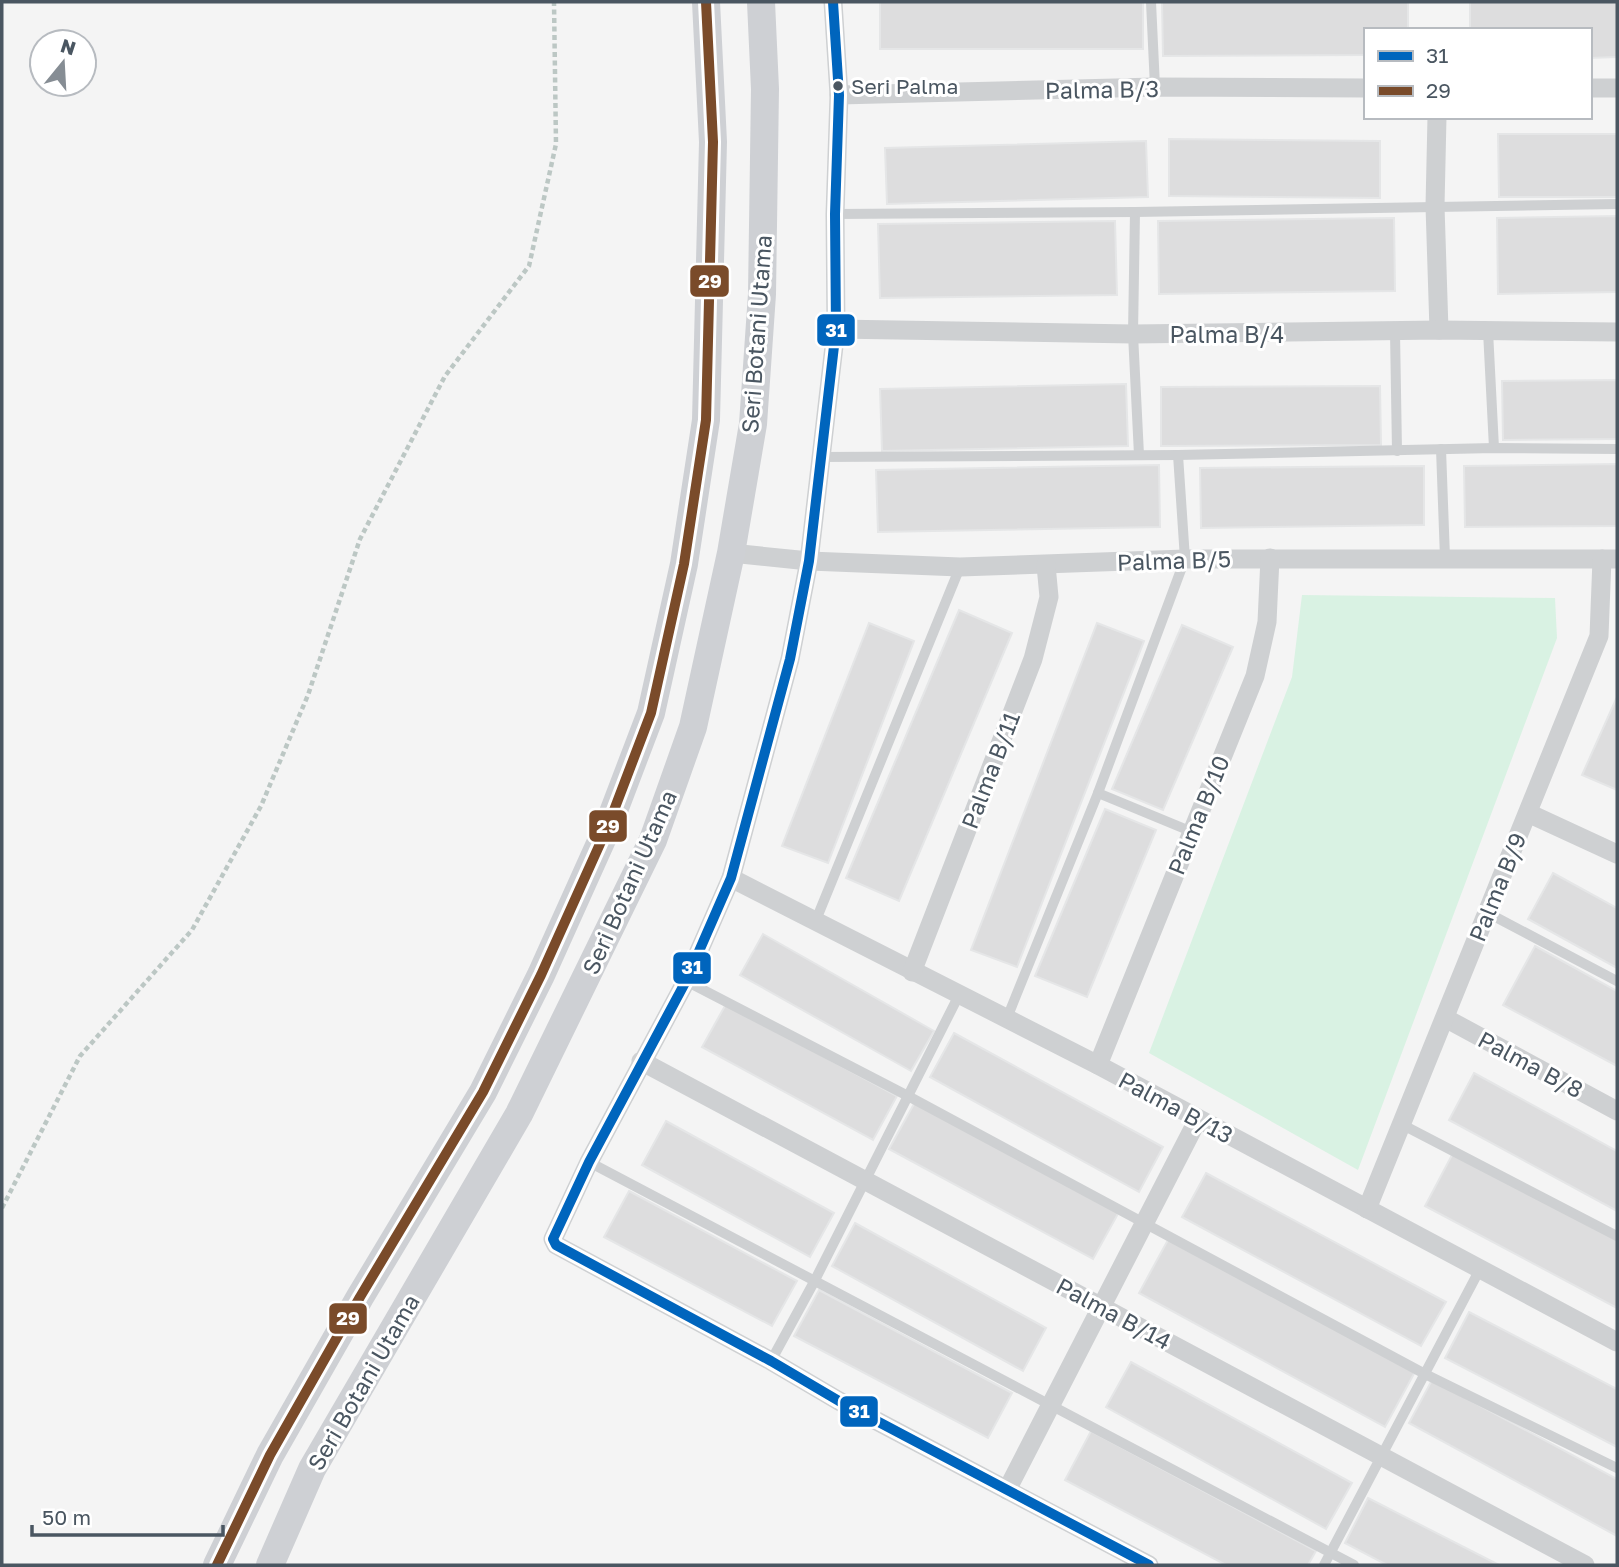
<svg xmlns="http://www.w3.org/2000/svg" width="1619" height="1567" font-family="'Golos Text',sans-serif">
<rect width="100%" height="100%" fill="#f4f4f4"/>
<!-- green -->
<polygon fill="#d9f2e3" points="1302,595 1555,598 1557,638 1358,1170 1149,1053 1292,677"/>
<!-- building -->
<g fill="#ddddde" stroke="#e5e6e7" stroke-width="2">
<rect x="880" y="2" width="263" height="47"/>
<polygon points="1162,2 1408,2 1408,30 1365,30 1365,55 1163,56"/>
<polygon points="1470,2 1617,2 1617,57 1589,58 1589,30 1470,30"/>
<polygon points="1498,134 1617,134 1617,197 1499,197"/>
<polygon points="1169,139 1380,141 1380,198 1169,196"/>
<polygon points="1146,141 1148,197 887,204 885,148"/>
<polygon points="1617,216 1617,292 1498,294 1497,218"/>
<polygon points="1394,218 1395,291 1159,294 1158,221"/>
<polygon points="1115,221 1117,295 880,298 878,224"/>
<polygon points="1617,380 1617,439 1503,440 1502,381"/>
<polygon points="1126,384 1128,446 882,451 880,389"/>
<polygon points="1380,386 1381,445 1161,446 1161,387"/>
<polygon points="1617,464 1617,526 1465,527 1464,466"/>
<polygon points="1159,465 1160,527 878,532 876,470"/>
<polygon points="1424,466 1424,525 1201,528 1200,468"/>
<polygon points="959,610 1012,633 899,901 846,878"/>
<polygon points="869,623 914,641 828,863 782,846"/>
<polygon points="1097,623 1144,641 1017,967 971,950"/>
<polygon points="1182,625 1233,647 1163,810 1112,789"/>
<polygon points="1617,697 1617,790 1582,775"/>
<polygon points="1105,809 1156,830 1087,997 1035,976"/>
<polygon points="1553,873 1617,908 1617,968 1528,919"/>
<polygon points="763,934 934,1031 911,1071 740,975"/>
<polygon points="1535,946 1617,991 1617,1066 1503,1005"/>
<polygon points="726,1004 897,1096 873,1140 702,1047"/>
<polygon points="954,1033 1163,1147 1139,1192 930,1077"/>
<polygon points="1474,1073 1617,1151 1617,1211 1449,1120"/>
<polygon points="915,1102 1119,1212 1093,1259 889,1149"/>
<polygon points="666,1121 834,1213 810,1257 642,1165"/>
<polygon points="1453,1153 1617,1240 1617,1308 1425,1206"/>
<polygon points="1206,1173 1446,1302 1421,1346 1182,1217"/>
<polygon points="629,1191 797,1281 772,1326 604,1237"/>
<polygon points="855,1223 1046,1328 1023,1371 832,1266"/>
<polygon points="1169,1238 1415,1372 1385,1427 1139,1293"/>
<polygon points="819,1290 1012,1393 988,1438 794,1336"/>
<polygon points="1469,1312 1617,1389 1617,1447 1445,1358"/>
<polygon points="1131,1362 1352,1483 1326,1529 1106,1407"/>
<polygon points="1432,1380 1617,1479 1617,1536 1409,1423"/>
<polygon points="1091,1431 1316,1551 1308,1565 1226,1565 1065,1480"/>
<polygon points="1368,1498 1499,1565 1387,1565 1345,1543"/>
</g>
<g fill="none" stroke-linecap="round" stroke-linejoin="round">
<!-- path -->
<polyline stroke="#bcc7c4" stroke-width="4.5" stroke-dasharray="5 3.5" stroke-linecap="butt" points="2,1208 80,1056 192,930 261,806 308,695 360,539 445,376 529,266 556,144 554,2"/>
<!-- lane -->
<g stroke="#ced0d2" stroke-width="10">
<polyline points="1151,2 1155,87"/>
<polyline points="1135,212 1133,334 1139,455"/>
<polyline points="835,214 1135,212 1617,204"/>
<polyline points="1488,331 1494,448"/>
<polyline points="1395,332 1397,451"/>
<polyline points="1441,449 1445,558"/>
<polyline points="821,457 1178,455 1494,448 1617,449"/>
<polyline points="1098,793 1190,831"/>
<polyline points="1486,912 1617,981"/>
<polyline points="816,920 960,567"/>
<polyline points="686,981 908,1096 1425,1374 1617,1468"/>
<polyline points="1007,1018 1098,793 1185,559 1178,455"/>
<polyline points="1401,1124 1617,1236"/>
<polyline points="589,1162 1354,1565"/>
<polyline points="771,1361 814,1282 959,995"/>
<polyline points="1324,1565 1480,1269"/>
</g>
<!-- street -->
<g stroke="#ced0d2" stroke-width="19">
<polyline points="833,2 839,95 835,214 836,329 809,561 790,659 731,878 686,981 589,1162 553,1239 556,1245 771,1361 839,1401 1149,1565"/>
<polyline points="1589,88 1617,88"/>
<polyline points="839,95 1155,87 1365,88"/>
<polyline points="1437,117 1435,206 1439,330"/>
<polyline points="836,329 1133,334 1439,330 1617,332"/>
<polyline points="731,553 809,561 960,567 1185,559 1617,559"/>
<polyline points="1528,813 1617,854"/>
<polyline points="731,878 1098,1065 1617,1342"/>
<polyline points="912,972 1033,659 1049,597 1046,565"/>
<polyline points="1445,1018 1617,1111"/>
<polyline points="641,1061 1585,1565"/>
<polyline points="1098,1065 1255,676 1267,622 1270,558"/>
<polyline points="1367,1209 1599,636 1602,559"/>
<polyline points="1007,1490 1198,1119"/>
</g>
<!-- secondary -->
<g stroke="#ced0d4" stroke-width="28">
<polyline points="217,1565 270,1455 360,1297 483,1092 541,975 608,826 651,713 684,564 706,420 713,142 706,2"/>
<polyline points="270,1565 312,1469 519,1114 653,840 693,727 731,553 753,424 762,294 765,89 761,2"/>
</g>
<!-- bus-1 casing -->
<g stroke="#fff" stroke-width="16">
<polyline id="bus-1" points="833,2 839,95 835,214 836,329 809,561 790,659 731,878 686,981 589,1162 553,1239 556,1245 771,1361 839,1401 1149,1565"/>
</g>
<!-- bus-2 casing -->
<g stroke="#fff" stroke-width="16">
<polyline id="bus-2" points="217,1565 270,1455 360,1297 483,1092 541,975 608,826 651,713 684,564 706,420 713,142 706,2"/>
</g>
<!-- bus-1 -->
<use href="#bus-1" stroke="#0065bd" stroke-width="10"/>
<!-- bus-2 -->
<use href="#bus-2" stroke="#7a4b2a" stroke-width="10"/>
</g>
<!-- markers -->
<circle fill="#4a5661" stroke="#fff" stroke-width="2.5" cx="838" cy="86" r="6"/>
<g text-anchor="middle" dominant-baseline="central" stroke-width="6" stroke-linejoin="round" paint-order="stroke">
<!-- bus labels -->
<g font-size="21" fill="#4a5661" stroke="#fff" text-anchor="start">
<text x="851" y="86">Seri Palma</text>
</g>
<!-- street labels -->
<g font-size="23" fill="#4a5661" stroke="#fff">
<text transform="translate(1102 89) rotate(-1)">Palma B/3</text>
<text transform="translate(756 334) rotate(-86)">Seri Botani Utama</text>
<text x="1227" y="334">Palma B/4</text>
<text transform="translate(1174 560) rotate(-2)">Palma B/5</text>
<text transform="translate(990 770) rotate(-69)">Palma B/11</text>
<text transform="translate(1198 815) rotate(-68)">Palma B/10</text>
<text transform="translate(629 882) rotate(-66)">Seri Botani Utama</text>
<text transform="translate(1497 887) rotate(-68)">Palma B/9</text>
<text transform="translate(1531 1064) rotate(28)">Palma B/8</text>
<text transform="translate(1176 1107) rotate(28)">Palma B/13</text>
<text transform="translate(1114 1313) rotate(28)">Palma B/14</text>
<text transform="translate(363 1382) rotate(-60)">Seri Botani Utama</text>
</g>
</g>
<g stroke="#fff" stroke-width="2.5">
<rect x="689" y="264" width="41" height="34" rx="7" fill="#7a4b2a"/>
<rect x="816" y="313" width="40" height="34" rx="7" fill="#0065bd"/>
<rect x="588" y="809" width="40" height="34" rx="7" fill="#7a4b2a"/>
<rect x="672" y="951" width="40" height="34" rx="7" fill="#0065bd"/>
<rect x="328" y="1302" width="40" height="33" rx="7" fill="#7a4b2a"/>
<rect x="839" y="1395" width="40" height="33" rx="7" fill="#0065bd"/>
</g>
<g font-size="19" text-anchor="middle" font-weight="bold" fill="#fff">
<text x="710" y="288">29</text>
<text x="836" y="337">31</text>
<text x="608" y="833">29</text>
<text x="692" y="974">31</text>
<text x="348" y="1325">29</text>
<text x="859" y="1418">31</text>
</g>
<!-- border -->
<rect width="1619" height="1567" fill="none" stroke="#4a5661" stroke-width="7"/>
<!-- legend -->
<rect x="1364" y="28" width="228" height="91" fill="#ffffff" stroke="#b7bbc0" stroke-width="2"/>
<rect x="1378" y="51" width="35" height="10" fill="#0065bd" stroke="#b7bbc0" stroke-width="2"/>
<text x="1426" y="63" font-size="21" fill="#4a5661">31</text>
<rect x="1378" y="86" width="35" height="10" fill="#7a4b2a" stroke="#b7bbc0" stroke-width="2"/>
<text x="1426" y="98" font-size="21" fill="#4a5661">29</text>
<!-- north arrow -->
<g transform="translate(63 63) rotate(18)"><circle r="33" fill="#ffffff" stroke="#b7bbc0" stroke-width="2"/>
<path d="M0-5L12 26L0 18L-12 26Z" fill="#868d94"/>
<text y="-10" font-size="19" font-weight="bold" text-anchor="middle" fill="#4a5661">N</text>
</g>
<!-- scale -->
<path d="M32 1525v10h191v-10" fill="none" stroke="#4a5661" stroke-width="3.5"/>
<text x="42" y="1525" font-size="21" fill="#4a5661" stroke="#ffffff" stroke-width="5" paint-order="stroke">50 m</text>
</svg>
